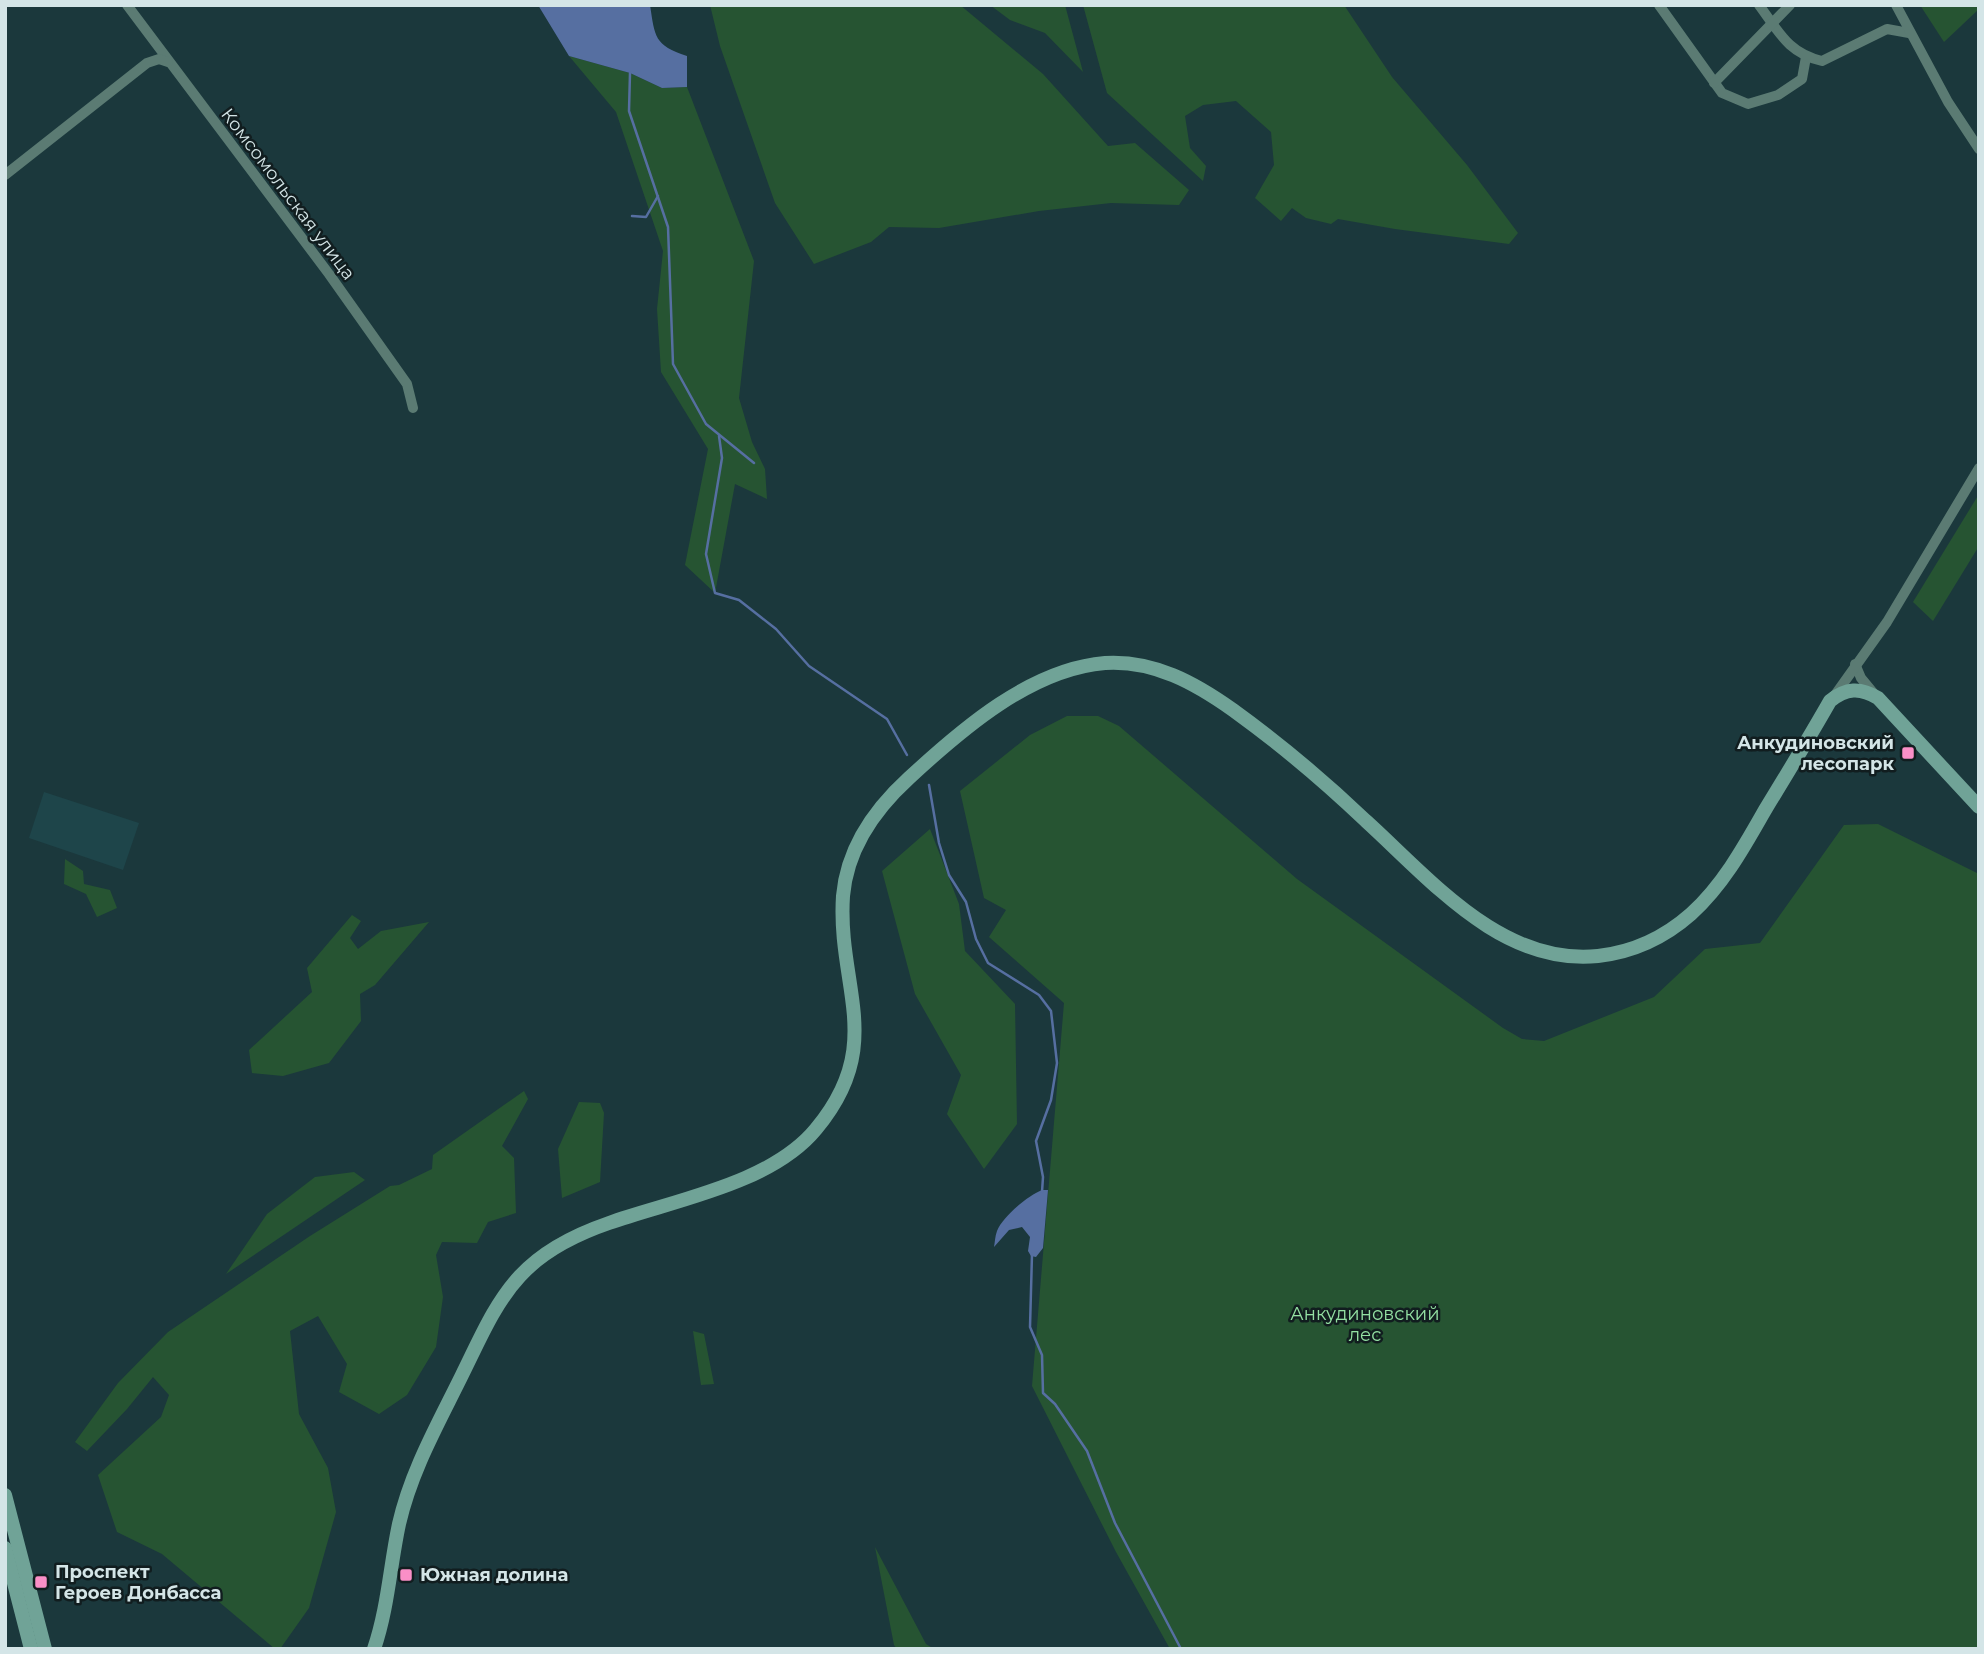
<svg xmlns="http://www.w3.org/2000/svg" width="1984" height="1654" font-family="Montserrat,sans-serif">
<rect width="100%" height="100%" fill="#1b383c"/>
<!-- built -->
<polygon fill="#1e454a" points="44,792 139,823 123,870 29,838"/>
<!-- green -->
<g fill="#265432">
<polygon points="710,5 960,5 1043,74 1108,146 1135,143 1189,190 1179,205 1111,203 1039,211 939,228 889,227 871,242 814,264 775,203 720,46"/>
<polygon points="990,5 1065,5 1083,72 1045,33 1010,20"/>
<polygon points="1083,5 1344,5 1392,77 1467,165 1518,233 1509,244 1395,229 1338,219 1331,224 1306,218 1292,208 1281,221 1255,198 1274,165 1271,132 1236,101 1203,105 1185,116 1190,148 1206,166 1203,181 1107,93"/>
<polygon points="1920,5 1979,5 1979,9 1944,42"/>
<polygon points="569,56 630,73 662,88 687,87 754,261 739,398 752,442 765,469 767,499 735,484 715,593 685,565 708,449 661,372 657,309 663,251 616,112"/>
<polygon points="1979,494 1979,546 1933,621 1913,602"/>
<polygon points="1067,716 1098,716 1119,726 1297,879 1503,1028 1522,1039 1544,1041 1654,997 1705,949 1760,943 1844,825 1878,824 1979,874 1979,1649 1170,1649 1116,1552 1032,1386 1064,1003 989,937 1006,910 984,898 960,791 1030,735"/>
<polygon points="930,829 959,904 965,951 1015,1004 1017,1124 984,1169 947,1114 961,1075 915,994 882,871"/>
<polygon points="65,859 83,871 84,884 110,890 117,908 97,917 86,894 64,884"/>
<polygon points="352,915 361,921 350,938 358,949 381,931 429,922 375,985 360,994 361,1021 329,1063 283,1076 252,1073 249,1050 312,992 307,968"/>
<polygon points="524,1091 528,1099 502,1146 514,1158 516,1213 488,1222 477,1243 442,1242 436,1255 443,1297 436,1347 407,1395 379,1414 339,1392 347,1364 318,1316 290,1331 299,1414 328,1468 336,1512 309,1608 280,1649 275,1649 162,1554 117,1532 98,1475 161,1417 169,1395 153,1377 127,1409 87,1451 75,1442 118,1383 168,1332 310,1236 390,1186 399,1185 432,1169 433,1155"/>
<polygon points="579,1102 600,1103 604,1113 600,1182 562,1198 558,1149"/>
<polygon points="354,1172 365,1180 226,1274 267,1214 315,1177"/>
<polygon points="693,1331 704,1334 714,1384 701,1385"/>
<polygon points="875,1547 926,1644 934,1649 897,1649 894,1645"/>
</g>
<!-- water -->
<g fill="#566fa1">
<path d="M538,5H650C655,37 654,45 687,56V87L662,88L630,73L569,56Z"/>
<path d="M1042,1190H1048L1043,1248L1036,1257L1031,1256L1028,1251L1030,1237L1022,1227L1009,1230L994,1247C995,1242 995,1236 997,1231C1003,1216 1029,1195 1042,1190Z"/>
</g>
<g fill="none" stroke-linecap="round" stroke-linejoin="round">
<!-- stream -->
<g stroke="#566fa1" stroke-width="2.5">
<polyline points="630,73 629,111 668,227 673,364 706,424 754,463"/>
<polyline points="632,216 646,217 658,196"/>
<polyline points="719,436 722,458 706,554 715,593 739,600 776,629 809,666 887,719 907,755"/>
<polyline points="929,785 939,843 949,875 966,902 976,939 988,963 1039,995 1051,1011 1057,1063 1051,1100 1036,1141 1043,1177 1042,1192"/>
<polyline points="1032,1254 1030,1327 1042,1355 1043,1393 1055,1404 1087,1451 1115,1523 1181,1649"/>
</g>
<!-- street -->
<g stroke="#5b7b73" stroke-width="10">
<polyline points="127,5 329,274 407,384 413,408"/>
<polyline points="1659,5 1722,93 1748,104 1778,95 1802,79 1806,57"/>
<path d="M1759,5C1779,32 1788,53 1822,61L1887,29L1909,33"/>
<polyline points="1896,5 1948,102 1979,149"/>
<polyline points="1714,83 1790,5"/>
<polyline points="5,175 147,63 159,59 168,62"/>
<polyline points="1855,664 1861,678 1875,695"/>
<polyline points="1835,695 1887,622 1979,468"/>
</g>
<!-- secondary -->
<g stroke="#70a397" stroke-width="14">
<polyline points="5,1495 45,1649"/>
<polyline points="5,1548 31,1649"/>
<path d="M374,1649C388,1608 390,1566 399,1524C411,1471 438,1424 462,1375C479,1341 494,1304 520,1276C543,1251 577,1234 609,1223C674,1200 771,1184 816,1129C887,1044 837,987 843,896C847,849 875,809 909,778C962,729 1031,669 1105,663C1154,660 1195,683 1233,710C1280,744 1324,781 1366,821C1431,880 1502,966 1598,956C1634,952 1665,937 1691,914C1723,885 1744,847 1765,810C1787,774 1809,738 1830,701C1846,688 1860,687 1878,698L1979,807"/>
</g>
</g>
<!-- markers -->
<g fill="#fa8fc7" stroke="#111d1f" stroke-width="2.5">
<rect x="1901" y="746" width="14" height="14" rx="3.5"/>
<rect x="399" y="1568" width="14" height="14" rx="3.5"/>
<rect x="34" y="1575" width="14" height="14" rx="3.5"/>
</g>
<g text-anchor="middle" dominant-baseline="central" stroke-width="5" stroke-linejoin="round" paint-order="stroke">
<!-- street labels -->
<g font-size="18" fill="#d4e5e7" stroke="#111d1f">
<text transform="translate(288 194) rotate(53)">Комсомольская улица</text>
</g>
<!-- poi labels -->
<g font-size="18" font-weight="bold" fill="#d4e5e7" stroke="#111d1f" text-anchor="start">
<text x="1894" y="743" text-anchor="end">Анкудиновский<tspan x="1894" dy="21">лесопарк</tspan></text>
<text x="55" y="1572">Проспект<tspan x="55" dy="21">Героев Донбасса</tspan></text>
<text x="420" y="1575">Южная долина</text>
</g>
<!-- park labels -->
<g font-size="18" fill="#94e1a3" stroke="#111d1f">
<text x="1365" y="1314">Анкудиновский<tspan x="1365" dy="21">лес</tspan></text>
</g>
</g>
<!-- border -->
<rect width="1984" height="1654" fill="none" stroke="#d4e5e7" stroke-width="14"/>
</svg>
